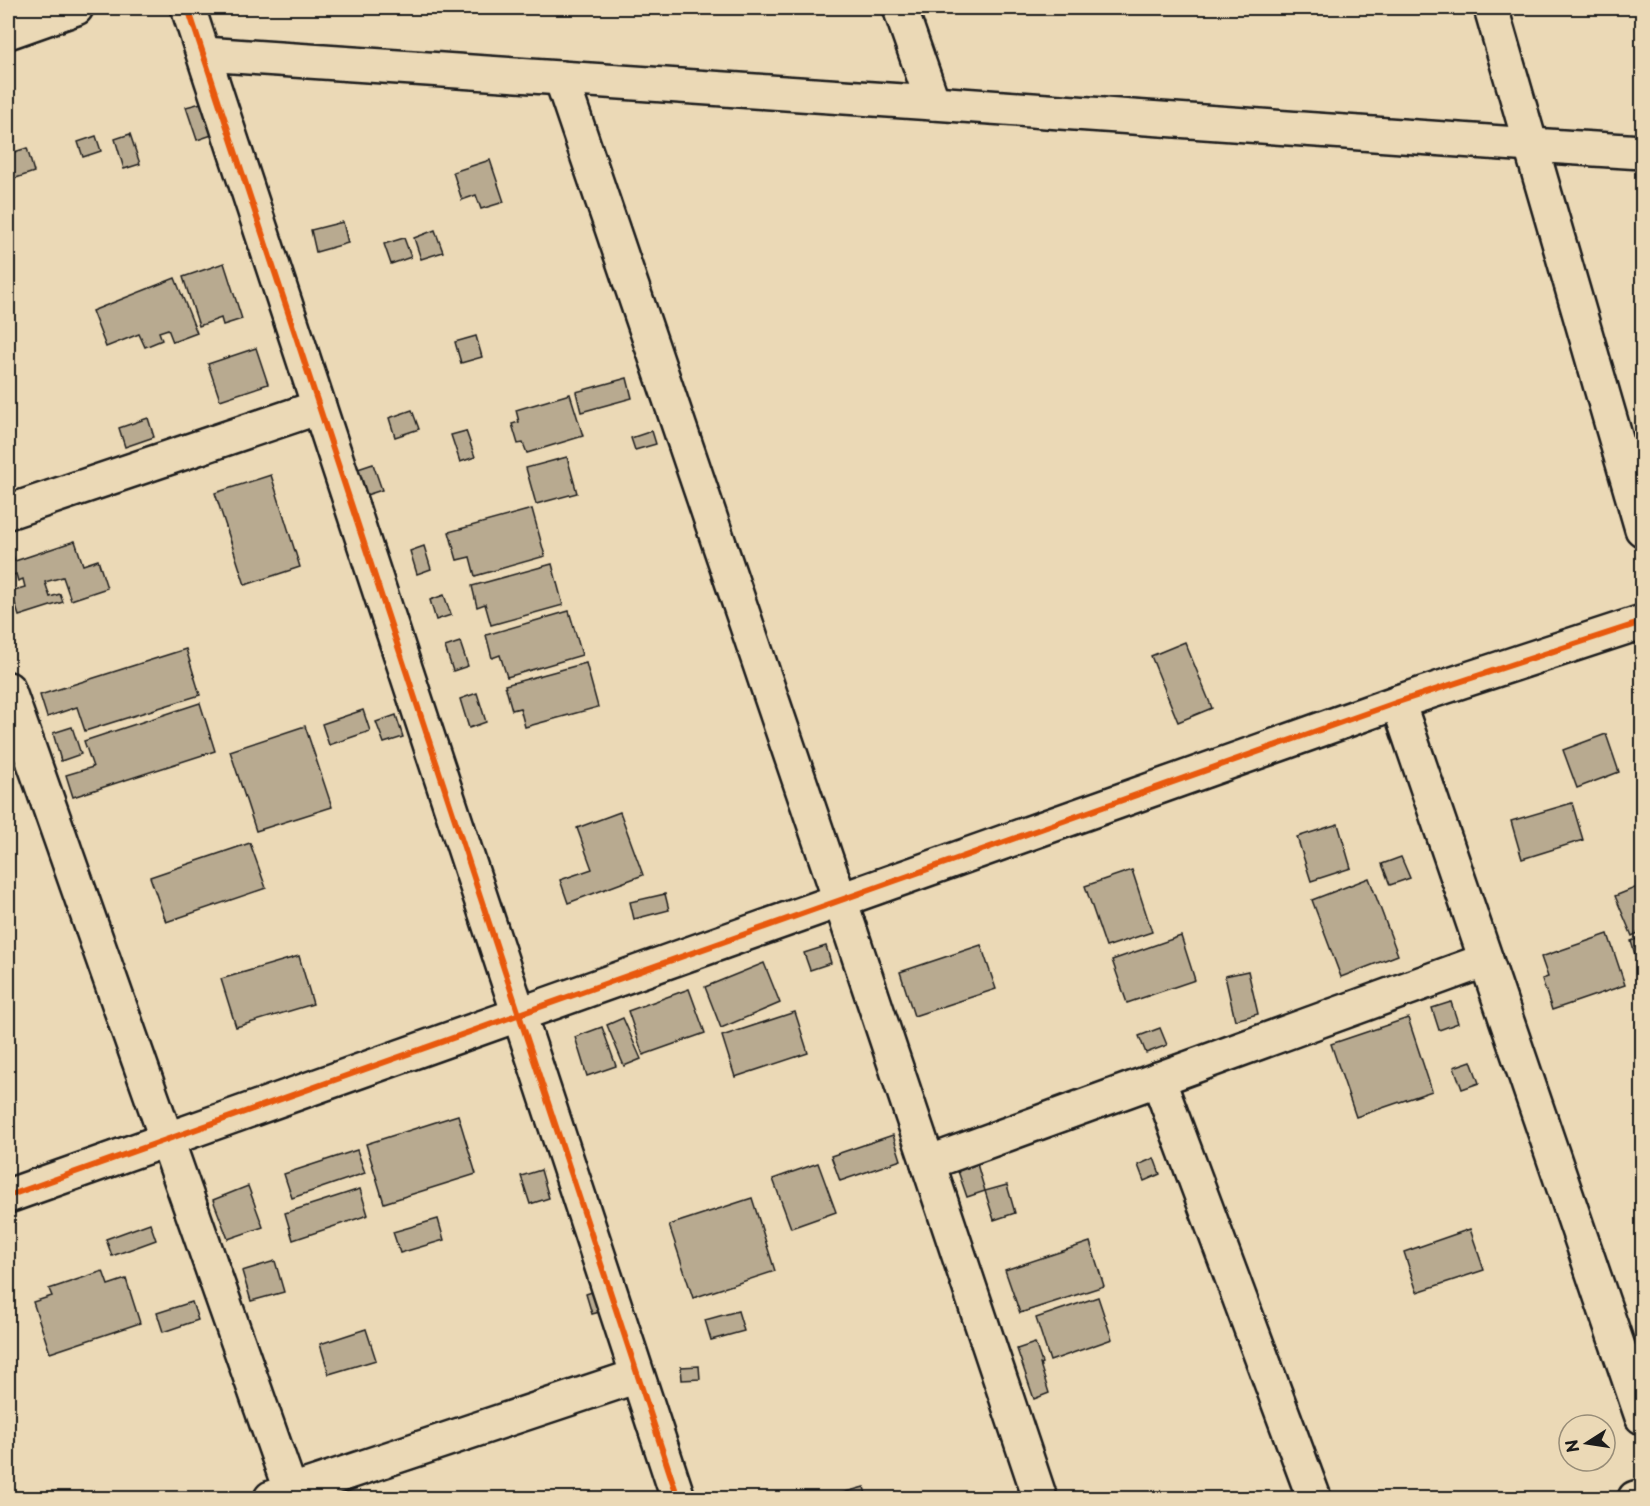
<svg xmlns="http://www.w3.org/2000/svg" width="1650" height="1506" font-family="'Playpen Sans',sans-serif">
<rect width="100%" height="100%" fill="#ebd9b6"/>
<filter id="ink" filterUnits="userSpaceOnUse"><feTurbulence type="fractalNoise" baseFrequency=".0167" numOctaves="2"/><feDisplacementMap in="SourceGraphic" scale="12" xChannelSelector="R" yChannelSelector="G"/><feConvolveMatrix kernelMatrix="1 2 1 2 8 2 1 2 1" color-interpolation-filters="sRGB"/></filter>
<g filter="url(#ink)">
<!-- building -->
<g fill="#b8aa90" stroke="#1c1c1c" stroke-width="1.5">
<polygon points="205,102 215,134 197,140 186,107"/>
<polygon points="130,134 140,164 124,169 115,139"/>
<polygon points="96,136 101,151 83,157 78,142"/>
<polygon points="27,148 34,172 13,179 8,162 8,154"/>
<polygon points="490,160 504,202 481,209 476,195 462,200 453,172"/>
<polygon points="343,222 348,243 316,252 311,230"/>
<polygon points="435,230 443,252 421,259 414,238"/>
<polygon points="404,238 411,257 391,264 384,244"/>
<polygon points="224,263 242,319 223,325 221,318 199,326 183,277"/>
<polygon points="175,278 197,333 173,342 168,329 159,332 162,340 145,347 139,334 106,347 92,311"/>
<polygon points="476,336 482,357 461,363 455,342"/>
<polygon points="256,348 268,384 220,400 208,364"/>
<polygon points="627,378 632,398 581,412 576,392"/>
<polygon points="570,394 583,436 527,453 523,443 518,444 512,424 519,422 516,410"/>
<polygon points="412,410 419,429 395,437 389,418"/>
<polygon points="148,418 154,437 125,447 119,428"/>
<polygon points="466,431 475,457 460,462 451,435"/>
<polygon points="652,431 656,444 635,450 631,438"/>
<polygon points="567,457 577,493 536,504 526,468"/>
<polygon points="373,464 382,490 360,497 352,471"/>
<polygon points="271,475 300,567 245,585 215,493"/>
<polygon points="532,509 545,556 475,576 470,557 457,560 449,532"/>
<polygon points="75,541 83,565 98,560 107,588 71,600 63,577 45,582 50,597 60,594 63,602 19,616 11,591 25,587 23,579 18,581 16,574 8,577 8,557 13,555 15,561"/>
<polygon points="424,546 431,569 417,574 410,551"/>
<polygon points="552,564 563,605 491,625 485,604 477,607 472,586"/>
<polygon points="444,595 451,615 436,620 430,600"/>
<polygon points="569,611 582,655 507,677 500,655 492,658 486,635"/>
<polygon points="460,642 468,666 453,671 445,647"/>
<polygon points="1185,642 1212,708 1178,722 1151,656"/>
<polygon points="186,649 200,695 85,731 77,707 47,717 40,695"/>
<polygon points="586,663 598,707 525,727 520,708 512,710 505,685"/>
<polygon points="477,693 486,722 469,728 460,699"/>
<polygon points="200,703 215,751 73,797 66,775 93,767 84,741"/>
<polygon points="363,710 370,731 329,745 322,724"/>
<polygon points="396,715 403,737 384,743 376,722"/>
<polygon points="305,726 332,807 256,831 230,751"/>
<polygon points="72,727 81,754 61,761 53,733"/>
<polygon points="1606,734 1619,772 1577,788 1563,750"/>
<polygon points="1572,803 1583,840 1522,859 1511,821"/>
<polygon points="620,812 643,875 568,903 560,880 592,869 577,828"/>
<polygon points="1338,824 1351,868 1311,881 1297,837"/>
<polygon points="250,843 266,888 166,922 150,877"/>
<polygon points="1401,857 1410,878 1390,885 1382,864"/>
<polygon points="1132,870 1152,932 1106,947 1085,886"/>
<polygon points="1369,878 1398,955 1341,977 1312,900"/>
<polygon points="1642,885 1642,931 1632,936 1615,896"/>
<polygon points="665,894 669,910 634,919 630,902"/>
<polygon points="1608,934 1625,985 1552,1010 1542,979 1548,977 1541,957"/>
<polygon points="1181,936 1195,980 1127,1003 1112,960"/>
<polygon points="1642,937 1642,979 1631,941"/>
<polygon points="981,945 996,989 914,1016 900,972"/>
<polygon points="826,946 831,963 810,970 804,953"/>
<polygon points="299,956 313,1004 236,1027 221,979"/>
<polygon points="764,963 780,1003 721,1028 705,987"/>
<polygon points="1248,971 1258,1014 1235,1020 1225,976"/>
<polygon points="689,989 705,1033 643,1055 628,1011"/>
<polygon points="1451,1002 1458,1023 1439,1030 1432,1008"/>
<polygon points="795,1012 808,1053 735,1077 722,1036"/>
<polygon points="623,1018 641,1059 624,1066 607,1025"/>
<polygon points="1408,1018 1432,1091 1356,1117 1331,1044"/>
<polygon points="602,1027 616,1066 587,1076 575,1037"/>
<polygon points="1160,1028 1167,1045 1146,1053 1139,1036"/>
<polygon points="1471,1061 1479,1083 1462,1089 1454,1067"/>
<polygon points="458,1115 476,1174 384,1203 366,1144"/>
<polygon points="893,1135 901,1160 840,1181 831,1156"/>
<polygon points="357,1150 365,1173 292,1198 284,1174"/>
<polygon points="1154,1158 1160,1174 1144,1181 1138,1165"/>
<polygon points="818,1163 836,1212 791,1228 773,1179"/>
<polygon points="977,1164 985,1191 967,1197 958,1171"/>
<polygon points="541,1170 549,1198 530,1204 521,1176"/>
<polygon points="1007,1185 1015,1213 994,1220 985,1191"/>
<polygon points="248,1186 263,1227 228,1239 213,1200"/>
<polygon points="360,1189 368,1215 293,1240 285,1213"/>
<polygon points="752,1198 775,1271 693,1298 669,1225"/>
<polygon points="438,1219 444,1240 400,1253 393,1232"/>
<polygon points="150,1223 156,1240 112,1256 106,1239"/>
<polygon points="1470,1229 1484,1270 1417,1292 1404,1252"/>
<polygon points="1090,1242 1104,1286 1020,1313 1005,1270"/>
<polygon points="275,1261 284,1292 251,1301 242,1271"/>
<polygon points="103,1271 108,1285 126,1279 140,1323 50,1353 33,1302 52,1296 49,1289"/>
<polygon points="601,1289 607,1310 592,1314 586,1294"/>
<polygon points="1098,1297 1112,1339 1050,1361 1036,1318"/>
<polygon points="192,1302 198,1320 163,1332 157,1313"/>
<polygon points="738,1311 744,1331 711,1340 705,1320"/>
<polygon points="366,1329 376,1360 329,1374 320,1344"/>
<polygon points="1035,1343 1042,1363 1040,1364 1049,1393 1034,1399 1017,1349"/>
<polygon points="699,1366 700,1379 682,1380 681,1367"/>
<polygon points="864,1487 867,1498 824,1498"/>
</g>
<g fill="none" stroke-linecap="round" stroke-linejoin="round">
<!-- minor casing -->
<g stroke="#1c1c1c" stroke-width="38">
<g id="minor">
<polyline points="188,8 678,1498"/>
<polyline points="900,8 933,103"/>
<polyline points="1491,8 1642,529"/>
<polyline points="8,32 76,8"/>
<polyline points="204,54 933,103 1531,145 1642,152"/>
<polyline points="561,78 840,900 1040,1498"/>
<polyline points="8,512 319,407"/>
<polyline points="8,689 293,1498"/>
<polyline points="1398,702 1642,1417"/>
<polyline points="1158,1079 1314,1498"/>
<polyline points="928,1163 1486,960"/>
<polyline points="8,1196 1398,702 1642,622"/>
<polyline points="271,1498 637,1376"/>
<polyline points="1635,1498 1642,1496"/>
</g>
</g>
<!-- minor -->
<use href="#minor" stroke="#ebd9b6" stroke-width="33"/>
<!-- cycleway casing -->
<g stroke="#ebd9b6" stroke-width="10">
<g id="cycleway">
<polyline points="188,8 678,1498"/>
<polyline points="8,1196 1398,702 1642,622"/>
</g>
</g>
<!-- cycleway -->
<use href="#cycleway" stroke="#e8590c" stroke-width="6"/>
</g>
</g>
<!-- margin -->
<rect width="1650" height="1506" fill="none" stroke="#ebd9b6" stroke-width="30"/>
<rect x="15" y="15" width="1620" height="1476" fill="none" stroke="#1c1c1c" stroke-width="2" filter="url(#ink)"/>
<!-- north arrow -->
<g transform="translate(1587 1443) rotate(258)"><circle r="28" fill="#ebd9b6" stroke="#988d78" stroke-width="1.5"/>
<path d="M0-4.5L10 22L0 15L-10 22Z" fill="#1c1c1c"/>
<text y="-9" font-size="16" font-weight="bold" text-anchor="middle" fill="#1c1c1c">N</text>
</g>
</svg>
